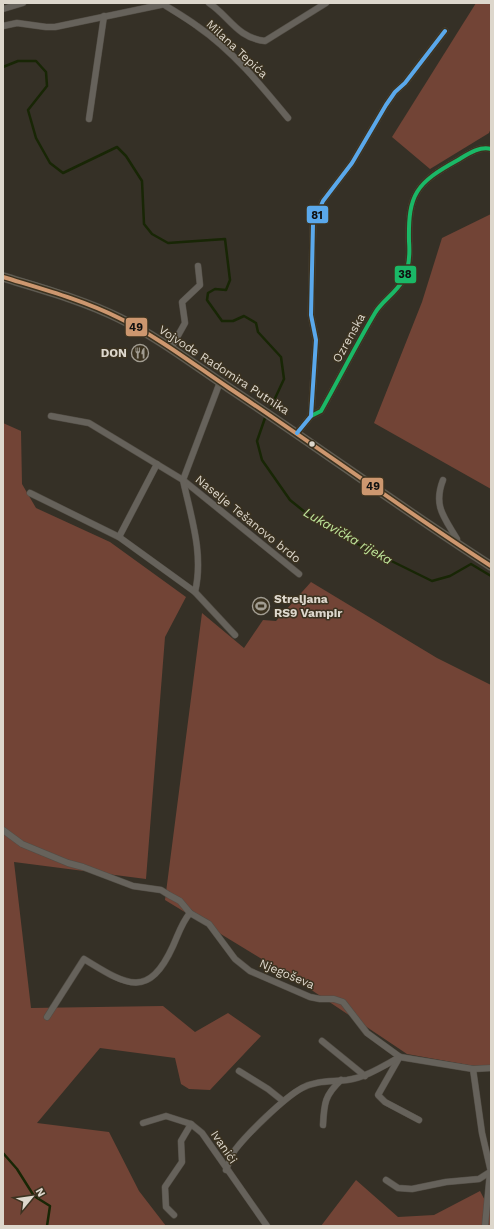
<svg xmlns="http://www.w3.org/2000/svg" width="494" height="1229" font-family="'Work Sans',sans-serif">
<rect width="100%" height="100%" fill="#353026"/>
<!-- green -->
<g fill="#724436">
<polygon points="476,3 491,3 491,128 489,133 430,169 392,137"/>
<polygon points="491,214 491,489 374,423 422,302 442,238"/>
<polygon points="3,423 21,431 22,484 36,508 110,542 186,597 165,637 146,879 14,862 31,1008 163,1006 195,1032 228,1013 261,1036 210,1090 189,1089 181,1084 175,1058 100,1048 37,1123 109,1132 139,1191 166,1226 3,1226"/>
<polygon points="311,582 437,658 491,685 491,1065 474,1066 407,1054 301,983 165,900 202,613 244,648 263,620 276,621"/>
<polygon points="356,1180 398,1217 434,1215 480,1191 491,1212 491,1226 321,1226"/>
</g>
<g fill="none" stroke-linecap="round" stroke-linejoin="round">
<!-- stream -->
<g stroke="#182605" stroke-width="2.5">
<polyline points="3,67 18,61 36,61 46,72 47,86 28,110 36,138 50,163 63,173 117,147 126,156 142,181 144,224 152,234 168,243 225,239 230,280 226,290 215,289 208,293 207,300 222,321 233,321 244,316 256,323 258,332 281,357 284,379 271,407"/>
<polyline points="265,418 257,441 262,460 290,500 311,517 363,547 432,581 450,576 471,564 491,576"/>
<polyline points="3,1153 17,1169 34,1196 50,1206 47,1226"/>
</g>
<!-- street casing -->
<g stroke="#524d45" stroke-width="7">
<g id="street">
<path d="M209,3C229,16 237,38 265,41L326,3"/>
<path d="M163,4C174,11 186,18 197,26C232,50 261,85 288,118"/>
<polyline points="3,9 23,3"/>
<polyline points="3,26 17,23 46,27 55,27 165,4"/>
<polyline points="89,119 104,16"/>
<polyline points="171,348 185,323 182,302 200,285 198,266"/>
<polyline points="220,382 183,480 299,574"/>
<path d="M311,416L321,411C339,379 356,345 375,313C382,301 396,293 403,280C409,269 410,254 409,241C408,194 416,183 458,160C468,154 479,146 491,149"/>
<polyline points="297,433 311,416 316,340 311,315 313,224 323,201 352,163 386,105 395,92 405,83 445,31"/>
<path d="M443,480C433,506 444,517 457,539V544"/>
<path d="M30,493L119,537L195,592C204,554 191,517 183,480L89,423L51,416"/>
<polyline points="119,537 157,464"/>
<polyline points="195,592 235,635"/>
<polyline points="3,830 22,844 68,863 83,867 133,886 161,890 169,895 180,901 190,913 209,924 235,959 250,971 310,997 320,999 334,999 343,1002 367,1033 400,1057 473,1069 491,1068"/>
<path d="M47,1017L84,959C125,984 148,1001 173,946C178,935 182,922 190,913"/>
<polyline points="322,1041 365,1076"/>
<polyline points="399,1058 378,1095 385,1102 419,1120"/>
<polyline points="473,1069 482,1133 491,1172"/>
<polyline points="239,1071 268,1089 283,1101"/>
<polyline points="143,1123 166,1116 191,1124 202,1133 267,1226"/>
<path d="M323,1125C324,1103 325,1095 341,1080"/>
<path d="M226,1170C229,1163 231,1155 235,1150C247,1134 285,1097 302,1088C317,1080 331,1082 347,1080C367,1077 383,1066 400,1057"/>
<polyline points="386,1180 398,1188 412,1189 446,1182 479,1179 490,1172"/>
<polyline points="174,1215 166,1207 165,1187 182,1162 181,1141 191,1124"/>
<polyline points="485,1226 490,1172"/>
</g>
</g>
<!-- secondary casing -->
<g stroke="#524d45" stroke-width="10">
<path id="secondary" d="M3,277C42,289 83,300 119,318C158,337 193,364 229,388C317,446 402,509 491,566"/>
</g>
<!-- street -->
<use href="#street" stroke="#66625b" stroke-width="6"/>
<!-- secondary -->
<use href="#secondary" stroke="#625f55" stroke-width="9"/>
<!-- bus-1 casing -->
<g stroke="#3b3220" stroke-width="7">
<path id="bus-1" d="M3,277C42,289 83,300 119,318C158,337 193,364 229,388C317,446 402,509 491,566"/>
</g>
<!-- bus-2 casing -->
<g stroke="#3b3220" stroke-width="7">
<path id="bus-2" d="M311,416L321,411C339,379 356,345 375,313C382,301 396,293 403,280C409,269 410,254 409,241C408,194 416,183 458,160C468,154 479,146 491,149"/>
</g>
<!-- bus-3 casing -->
<g stroke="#3b3220" stroke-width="7">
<polyline id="bus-3" points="297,433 311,416 316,340 311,315 313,224 323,201 352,163 386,105 395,92 405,83 445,31"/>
</g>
<!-- bus-1 -->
<use href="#bus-1" stroke="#cd976f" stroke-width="4"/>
<!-- bus-2 -->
<use href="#bus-2" stroke="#1ab867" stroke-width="4"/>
<!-- bus-3 -->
<use href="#bus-3" stroke="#5aa8eb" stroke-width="4"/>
</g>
<!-- icons -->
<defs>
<g id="restaurant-ring" transform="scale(0.9)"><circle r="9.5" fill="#3b3220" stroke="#a29d92" stroke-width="1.5"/><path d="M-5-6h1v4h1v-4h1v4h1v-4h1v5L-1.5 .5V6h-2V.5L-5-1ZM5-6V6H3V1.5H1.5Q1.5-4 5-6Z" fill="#a29d92"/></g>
<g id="stadium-ring" transform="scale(0.9)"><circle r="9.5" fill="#3b3220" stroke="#a29d92" stroke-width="1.5"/><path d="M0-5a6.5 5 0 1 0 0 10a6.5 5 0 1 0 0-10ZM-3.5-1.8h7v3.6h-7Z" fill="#a29d92"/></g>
</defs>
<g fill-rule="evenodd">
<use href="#restaurant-ring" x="140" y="353"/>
<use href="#stadium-ring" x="261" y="606"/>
</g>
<!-- markers -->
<circle fill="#ddd7cc" stroke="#3b3220" stroke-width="1.5" cx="312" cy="444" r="3.5"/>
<g text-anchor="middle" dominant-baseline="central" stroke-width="3" stroke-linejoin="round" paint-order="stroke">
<!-- street labels -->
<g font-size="12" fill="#ddd7cc" stroke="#3b3220">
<text transform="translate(237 49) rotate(43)">Milana Tepića</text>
<text transform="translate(349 338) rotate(-61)">Ozrenska</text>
<text transform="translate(224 370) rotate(33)">Vojvode Radomira Putnika</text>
<text transform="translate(248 519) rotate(39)">Naselje Tešanovo brdo</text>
<text transform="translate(287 974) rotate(23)">Njegoševa</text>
<text transform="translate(224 1147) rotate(56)">Ivanići</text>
</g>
<!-- poi labels -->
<g font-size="12" font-weight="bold" fill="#ddd7cc" stroke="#3b3220" text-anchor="end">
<text x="127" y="353">DON</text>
<text x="274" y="599" text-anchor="start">Streljana<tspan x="274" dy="14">RS9 Vampir</tspan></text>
</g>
<!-- water labels -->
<g font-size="13" font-style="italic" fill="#bfe79b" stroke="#3b3220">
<text transform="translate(348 536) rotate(30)">Lukavička rijeka</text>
</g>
</g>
<g stroke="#3b3220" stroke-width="1.5">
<rect x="306" y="205" width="23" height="19" rx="4" fill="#5aa8eb"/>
<rect x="394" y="265" width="23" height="19" rx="4" fill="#1ab867"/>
<rect x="125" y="317" width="23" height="20" rx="4" fill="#cd976f"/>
<rect x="361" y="477" width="23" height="19" rx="4" fill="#cd976f"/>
</g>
<g font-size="11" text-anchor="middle" font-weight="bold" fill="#111">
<text x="317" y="219">81</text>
<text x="405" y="278">38</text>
<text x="136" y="331">49</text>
<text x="373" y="490">49</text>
</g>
<!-- border -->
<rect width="494" height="1229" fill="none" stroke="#ddd7cc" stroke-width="8"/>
<!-- north arrow -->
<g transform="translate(32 1197) rotate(61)" stroke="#3b3220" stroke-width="3" paint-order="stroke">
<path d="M0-3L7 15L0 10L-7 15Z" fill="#ddd7cc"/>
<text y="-6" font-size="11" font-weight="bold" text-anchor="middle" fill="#ddd7cc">N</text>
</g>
</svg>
